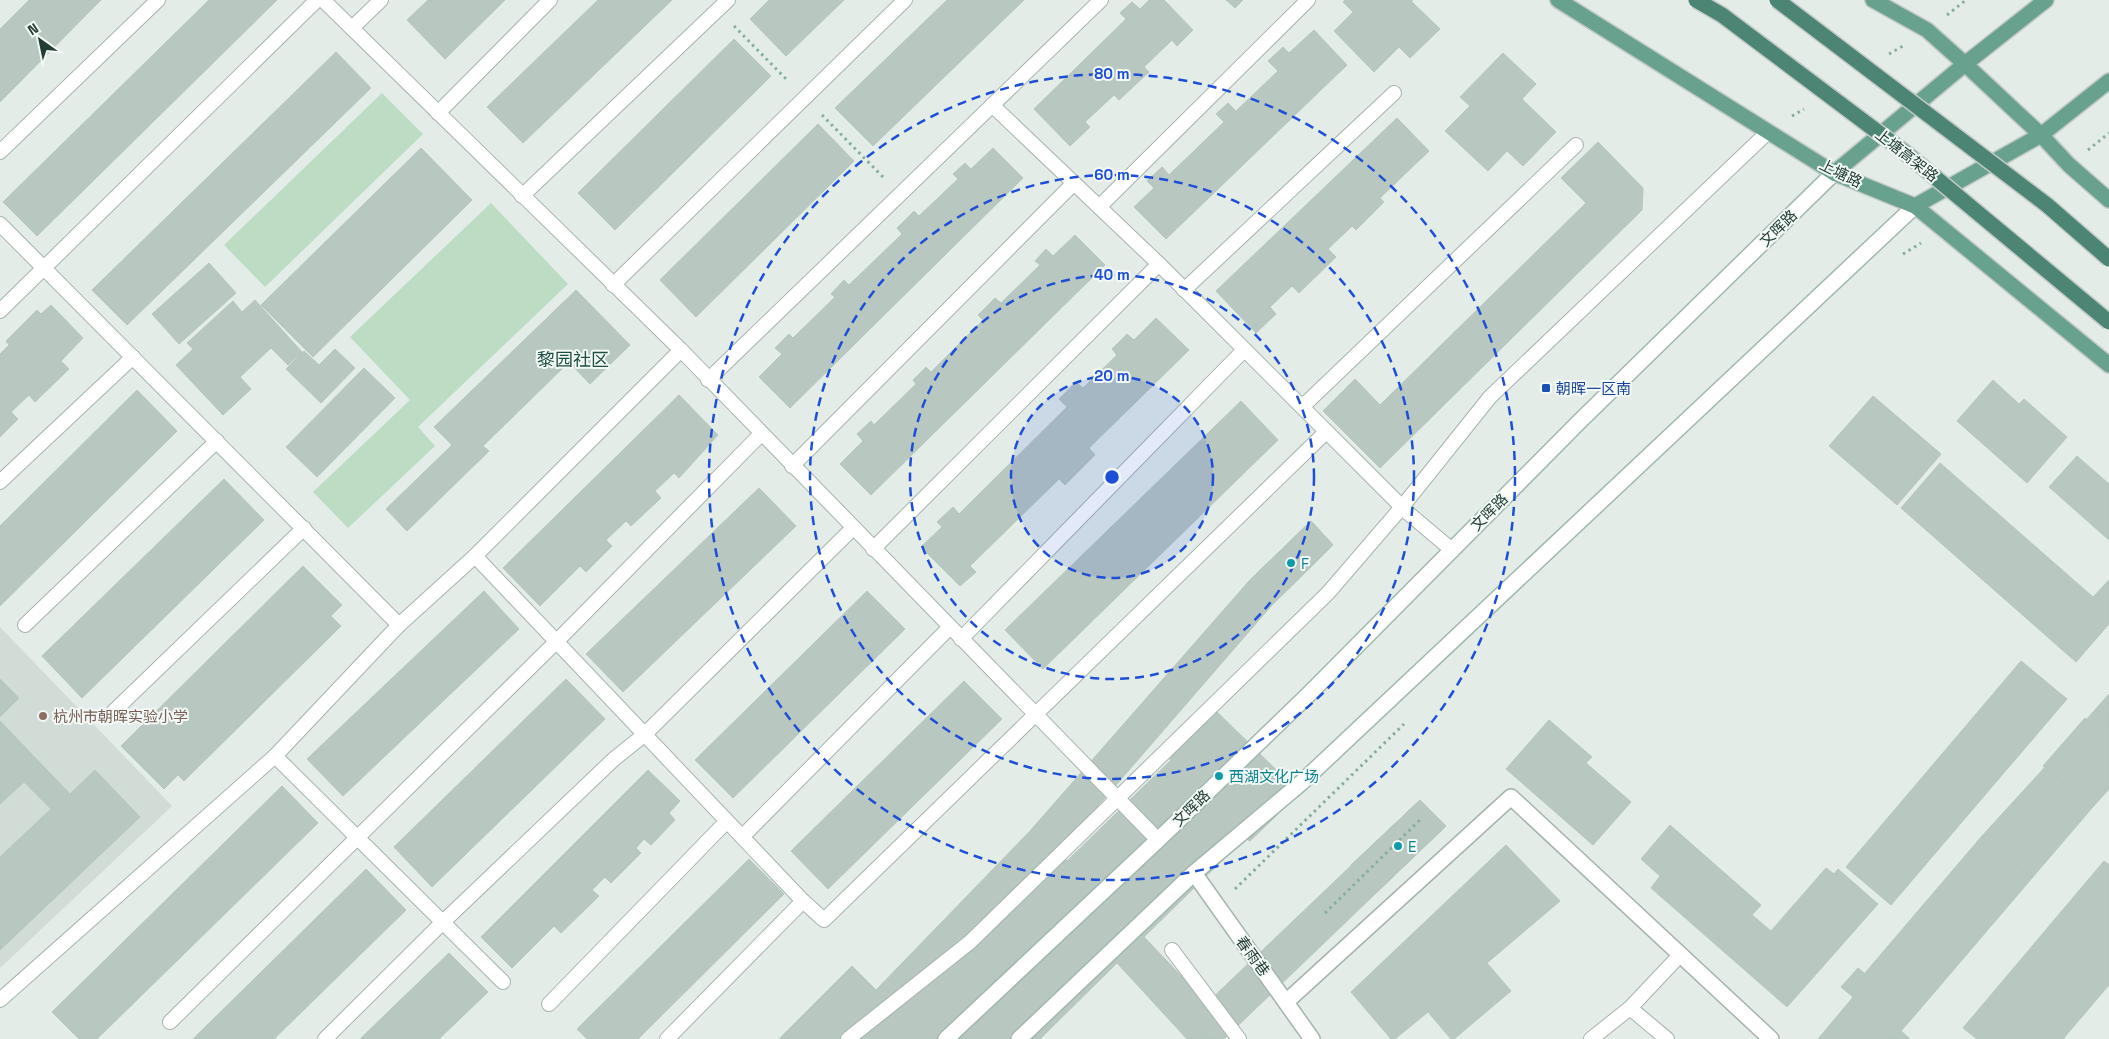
<svg xmlns="http://www.w3.org/2000/svg" width="2109" height="1039" font-family="'Space Grotesk','Noto Sans SC',sans-serif">
<rect width="100%" height="100%" fill="#e3ece7"/>
<!-- built -->
<polygon fill="#d1dcd6" points="0,627 172,806 0,968"/>
<!-- green -->
<g fill="#bcddc3">
<polygon points="382,93 423,134 265,287 224,245"/>
<polygon points="491,203 568,284 418,427 435,446 348,528 313,492 410,400 350,337"/>
</g>
<!-- building -->
<g fill="#b8c7c0" stroke="#b5c6be">
<polygon points="29,0 101,0 0,102 0,29"/>
<polygon points="209,0 277,0 37,236 3,202"/>
<polygon points="428,0 505,0 445,59 407,20"/>
<polygon points="598,0 672,0 523,143 487,107"/>
<polygon points="769,0 844,0 786,56 750,19"/>
<polygon points="947,0 1024,0 873,146 835,108"/>
<polygon points="1149,0 1164,0 1193,30 1177,46 1172,40 1144,67 1149,72 1119,100 1114,95 1085,122 1090,127 1070,146 1034,109 1126,19 1120,13 1132,2 1140,9"/>
<polygon points="1226,0 1243,0 1235,8"/>
<polygon points="1345,0 1413,0 1411,1 1440,29 1410,58 1399,47 1374,72 1334,31 1353,12 1343,2"/>
<polygon points="1314,30 1347,65 1166,239 1134,207 1154,188 1147,181 1162,167 1169,175 1224,122 1216,114 1228,103 1236,111 1278,71 1268,61 1283,47 1289,53"/>
<polygon points="734,39 771,76 615,230 578,193"/>
<polygon points="336,52 371,88 127,325 92,290"/>
<polygon points="1503,53 1536,84 1522,99 1556,132 1523,166 1507,151 1488,171 1445,131 1470,106 1460,97"/>
<polygon points="1397,118 1429,151 1380,198 1384,202 1356,230 1352,226 1328,249 1336,257 1299,293 1292,286 1270,307 1276,314 1256,333 1216,291"/>
<polygon points="818,124 854,161 696,317 660,280"/>
<polygon points="1598,142 1643,188 1642,210 1380,468 1323,411 1355,379 1380,405 1586,203 1561,178"/>
<polygon points="421,148 472,200 313,357 261,305"/>
<polygon points="993,148 1023,178 790,408 759,377 782,354 775,348 789,334 793,338 835,297 831,294 844,280 849,285 902,234 897,228 914,211 919,216 958,179 953,174 965,163 971,169"/>
<polygon points="1075,235 1105,265 871,495 840,464 863,441 857,434 871,421 874,425 916,384 913,380 926,367 931,372 983,320 978,315 995,298 1001,303 1040,265 1035,261 1046,249 1053,256"/>
<polygon points="209,263 236,293 179,344 152,314"/>
<polygon points="576,290 630,345 590,384 569,362 483,446 489,451 407,531 386,509 452,445 434,427"/>
<polygon points="255,300 302,352 288,365 271,348 240,377 251,389 223,415 176,365 193,349 187,343 233,301 242,312"/>
<polygon points="51,305 83,338 61,361 69,369 35,402 29,395 11,412 18,419 0,437 0,354 9,345 6,341 37,310 41,314"/>
<polygon points="1156,318 1189,350 1089,448 1095,455 1065,485 1059,479 970,566 976,572 960,586 921,547 942,527 937,522 953,507 959,514 1067,407 1059,399 1076,382 1083,388 1117,355 1112,349 1127,334 1134,340"/>
<polygon points="335,349 355,368 321,403 286,369 304,351 319,365"/>
<polygon points="364,368 395,398 317,477 286,447"/>
<polygon points="1993,380 2019,404 2024,399 2067,437 2027,483 1957,421"/>
<polygon points="137,390 177,431 0,606 0,526"/>
<polygon points="679,395 718,435 679,478 674,473 655,491 661,498 631,526 626,521 606,540 612,546 586,572 580,566 540,606 503,568"/>
<polygon points="1873,396 1941,454 1897,505 1829,446"/>
<polygon points="1241,401 1278,440 1043,669 1005,630"/>
<polygon points="2077,456 2109,484 2109,540 2049,487"/>
<polygon points="1940,463 2093,597 2109,580 2109,624 2076,662 1901,508"/>
<polygon points="224,479 264,520 82,698 42,656"/>
<polygon points="759,488 796,526 623,692 586,654"/>
<polygon points="1311,521 1333,545 1272,605 1058,852 1067,861 1171,760 1166,754 1213,708 1300,793 1250,841 1245,838 1144,937 1207,1003 1420,800 1446,826 1224,1039 1187,1039 1117,963 1040,1039 779,1039 852,966 876,990 1030,831 1249,581"/>
<polygon points="1311,521 1333,545 1272,605 1249,581"/>
<polygon points="303,566 342,605 331,616 341,626 184,781 178,775 164,789 121,746"/>
<polygon points="484,591 519,629 343,796 307,759"/>
<polygon points="867,591 905,629 733,798 695,760"/>
<polygon points="2021,661 2067,699 1891,905 1846,867"/>
<polygon points="0,679 19,698 0,717"/>
<polygon points="566,679 605,719 432,887 394,847"/>
<polygon points="964,681 1002,719 828,889 791,851"/>
<polygon points="2109,694 2109,715 2097,729 2086,720"/>
<polygon points="2109,715 2109,789 2092,808 2043,766 2085,718 2097,729"/>
<polygon points="1549,720 1592,757 1586,763 1631,802 1593,845 1506,769"/>
<polygon points="0,721 70,794 95,770 140,817 0,950 0,857 51,809 24,782 0,804"/>
<polygon points="2045,767 2092,808 2032,878 1982,836"/>
<polygon points="648,770 680,801 669,813 675,820 651,845 644,839 636,848 641,853 611,883 605,877 592,890 599,896 561,933 554,926 512,968 481,937"/>
<polygon points="282,786 318,823 97,1039 79,1039 52,1012"/>
<polygon points="1420,800 1446,826 1377,892 1351,865"/>
<polygon points="1670,825 1761,905 1752,915 1771,931 1826,868 1834,874 1838,869 1878,904 1787,1007 1651,888 1660,876 1641,859"/>
<polygon points="1982,836 2032,878 1915,1015 1865,973"/>
<polygon points="1506,845 1560,901 1487,963 1511,991 1454,1039 1451,1039 1428,1012 1395,1039 1391,1039 1351,992"/>
<polygon points="749,859 784,894 638,1039 587,1039 577,1029"/>
<polygon points="2104,861 2109,865 2109,985 2063,1039 1977,1039 1963,1028"/>
<polygon points="366,869 406,910 274,1039 193,1039"/>
<polygon points="449,953 488,992 439,1039 360,1039"/>
<polygon points="1858,968 1915,1015 1894,1039 1849,1002 1853,997 1841,987"/>
<polygon points="1849,1002 1894,1039 1901,1031 1910,1039 1818,1039"/>
<polygon points="1206,1033 1211,1039 1199,1039"/>
</g>
<g fill="none" stroke-linecap="round" stroke-linejoin="round">
<!-- service casing -->
<g stroke="#a6b4ae" stroke-width="16">
<g id="service">
<polyline points="323,0 681,350 1158,840"/>
<polyline points="352,28 381,0"/>
<polyline points="992,105 1159,264 1408,513 1452,550"/>
<polyline points="438,113 550,0"/>
<polyline points="0,152 158,0"/>
<polyline points="522,196 728,0"/>
<polyline points="1099,207 1308,0"/>
<polyline points="0,224 399,625"/>
<polyline points="613,285 905,0"/>
<polyline points="1184,290 1394,93"/>
<polyline points="0,311 317,0"/>
<polyline points="708,380 1101,0"/>
<polyline points="1302,407 1576,145"/>
<polyline points="792,466 1074,183"/>
<polyline points="0,482 133,357"/>
<polyline points="873,549 1159,264"/>
<polyline points="475,556 803,901"/>
<polyline points="25,625 217,441"/>
<polyline points="961,639 1244,350"/>
<polyline points="113,712 304,528"/>
<polyline points="275,756 503,982"/>
<polyline points="742,837 950,627"/>
<polyline points="1172,950 1239,1039"/>
<polyline points="0,1000 275,756 399,625 475,556 681,350"/>
<polyline points="549,1004 727,821"/>
<polyline points="1630,1008 1667,1039"/>
<polyline points="170,1022 556,642 761,434"/>
<polyline points="325,1039 443,922 614,759 644,735 853,528"/>
<polyline points="667,1039 803,901 824,920 1326,432"/>
<polyline points="848,1039 970,942 1328,593 1402,507 1490,397 1768,132"/>
<polyline points="1591,1039 1630,1008 1680,955"/>
</g>
</g>
<!-- minor casing -->
<g stroke="#a6b4ae" stroke-width="18">
<g id="minor">
<polyline points="1194,873 1312,1039"/>
<polyline points="1286,1002 1511,797 1771,1039"/>
</g>
</g>
<!-- secondary casing -->
<g stroke="#a1b8ae" stroke-width="18">
<g id="secondary">
<polyline points="946,1039 1158,840 1309,694 1581,420 1834,173"/>
<polyline points="1019,1039 1194,873 1301,783 1915,206"/>
</g>
</g>
<!-- primary casing -->
<g stroke="#c1c9c6" stroke-width="18">
<g id="primary">
<polyline points="1558,0 1834,173 1915,206 2109,365"/>
<polyline points="1873,0 1927,30 1965,64 2041,135 2069,165 2109,200"/>
<polyline points="1834,173 1965,64 2046,0"/>
<polyline points="1915,206 2041,135 2109,81"/>
</g>
</g>
<!-- path -->
<g stroke="#84af9f" stroke-width="3" stroke-dasharray="2.5 4" stroke-linecap="butt">
<polyline points="1947,15 1966,0"/>
<polyline points="734,26 787,80"/>
<polyline points="1889,54 1903,46"/>
<polyline points="822,115 884,178"/>
<polyline points="1792,116 1804,109"/>
<polyline points="2088,150 2109,133"/>
<polyline points="1903,254 1921,243"/>
<polyline points="1235,889 1404,724"/>
<polyline points="1325,913 1422,818"/>
</g>
<!-- service -->
<use href="#service" stroke="#fff" stroke-width="14"/>
<!-- minor -->
<use href="#minor" stroke="#fff" stroke-width="15"/>
<!-- secondary -->
<use href="#secondary" stroke="#fff" stroke-width="15"/>
<!-- primary -->
<use href="#primary" stroke="#68a18e" stroke-width="15"/>
<!-- trunk-bridge casing -->
<g stroke="#c1c9c6" stroke-width="18" stroke-linecap="butt">
<g id="trunk-bridge">
<polyline points="1696,0 1722,15 1907,154 2109,322"/>
<polyline points="1777,0 2047,205 2109,259"/>
</g>
</g>
<!-- trunk-bridge -->
<use href="#trunk-bridge" stroke="#4c8574" stroke-width="15"/>
</g>
<!-- distance rings -->
<circle cx="1112" cy="477" r="101" fill="#1d4ed8" fill-opacity=".12"/>
<g fill="none" stroke="#1d4ed8" stroke-width="2.5" stroke-dasharray="9 6">
<circle cx="1112" cy="477" r="101"/>
<circle cx="1112" cy="477" r="202"/>
<circle cx="1112" cy="477" r="302"/>
<circle cx="1112" cy="477" r="403"/>
</g>
<!-- markers -->
<rect fill="#1a4fb4" stroke="#f3f9f6" stroke-width="2" x="1541" y="383" width="10" height="10" rx="2.5"/>
<g fill="#0f9aa8" stroke="#f3f9f6" stroke-width="2">
<circle cx="1291" cy="563" r="5"/>
<circle cx="1219" cy="776" r="5"/>
<circle cx="1398" cy="846" r="5"/>
</g>
<circle fill="#8d6e63" stroke="#f3f9f6" stroke-width="2" cx="43" cy="716" r="5"/>
<g text-anchor="middle" dominant-baseline="central" stroke-width="4" stroke-linejoin="round" paint-order="stroke">
<!-- street labels -->
<g font-size="15" fill="#233d34" stroke="#f3f9f6">
<text transform="translate(1907 155) rotate(38)">上塘高架路</text>
<text transform="translate(1841 173) rotate(26)">上塘路</text>
<text transform="translate(1778 228) rotate(-44)">文晖路</text>
<text transform="translate(1489 512) rotate(-45)">文晖路</text>
<text transform="translate(1191 808) rotate(-44)">文晖路</text>
<text transform="translate(1253 956) rotate(54)">春雨巷</text>
</g>
<!-- transit labels -->
<g font-size="15" fill="#164399" stroke="#f3f9f6" text-anchor="start">
<text x="1556" y="388">朝晖一区南</text>
</g>
<!-- culture labels -->
<g font-size="15" fill="#0d838f" stroke="#f3f9f6" text-anchor="start">
<text x="1301" y="563">F</text>
<text x="1229" y="776">西湖文化广场</text>
<text x="1408" y="846">E</text>
</g>
<!-- education labels -->
<g font-size="15" fill="#785e54" stroke="#f3f9f6" text-anchor="start">
<text x="53" y="716">杭州市朝晖实验小学</text>
</g>
<!-- quarter labels -->
<g font-size="18" fill="#1f4f40" stroke="#f3f9f6">
<text x="573" y="359">黎园社区</text>
</g>
</g>
<circle cx="1112" cy="477" r="8" fill="#1d4ed8" stroke="#f3f9f6" stroke-width="2.5"/>
<g font-size="15" text-anchor="middle" font-weight="bold" fill="#1d4ed8" stroke="#f3f9f6" stroke-width="4" stroke-linejoin="round" paint-order="stroke">
<text x="1112" y="79">80 m</text>
<text x="1112" y="180">60 m</text>
<text x="1112" y="280">40 m</text>
<text x="1112" y="381">20 m</text>
</g>
<!-- north arrow -->
<g transform="translate(40 40) rotate(327)" stroke="#f3f9f6" stroke-width="4" paint-order="stroke">
<path d="M0-4L9 19L0 12L-9 19Z" fill="#233d34"/>
<text y="-8" font-size="14" font-weight="bold" text-anchor="middle" fill="#233d34">N</text>
</g>
</svg>
